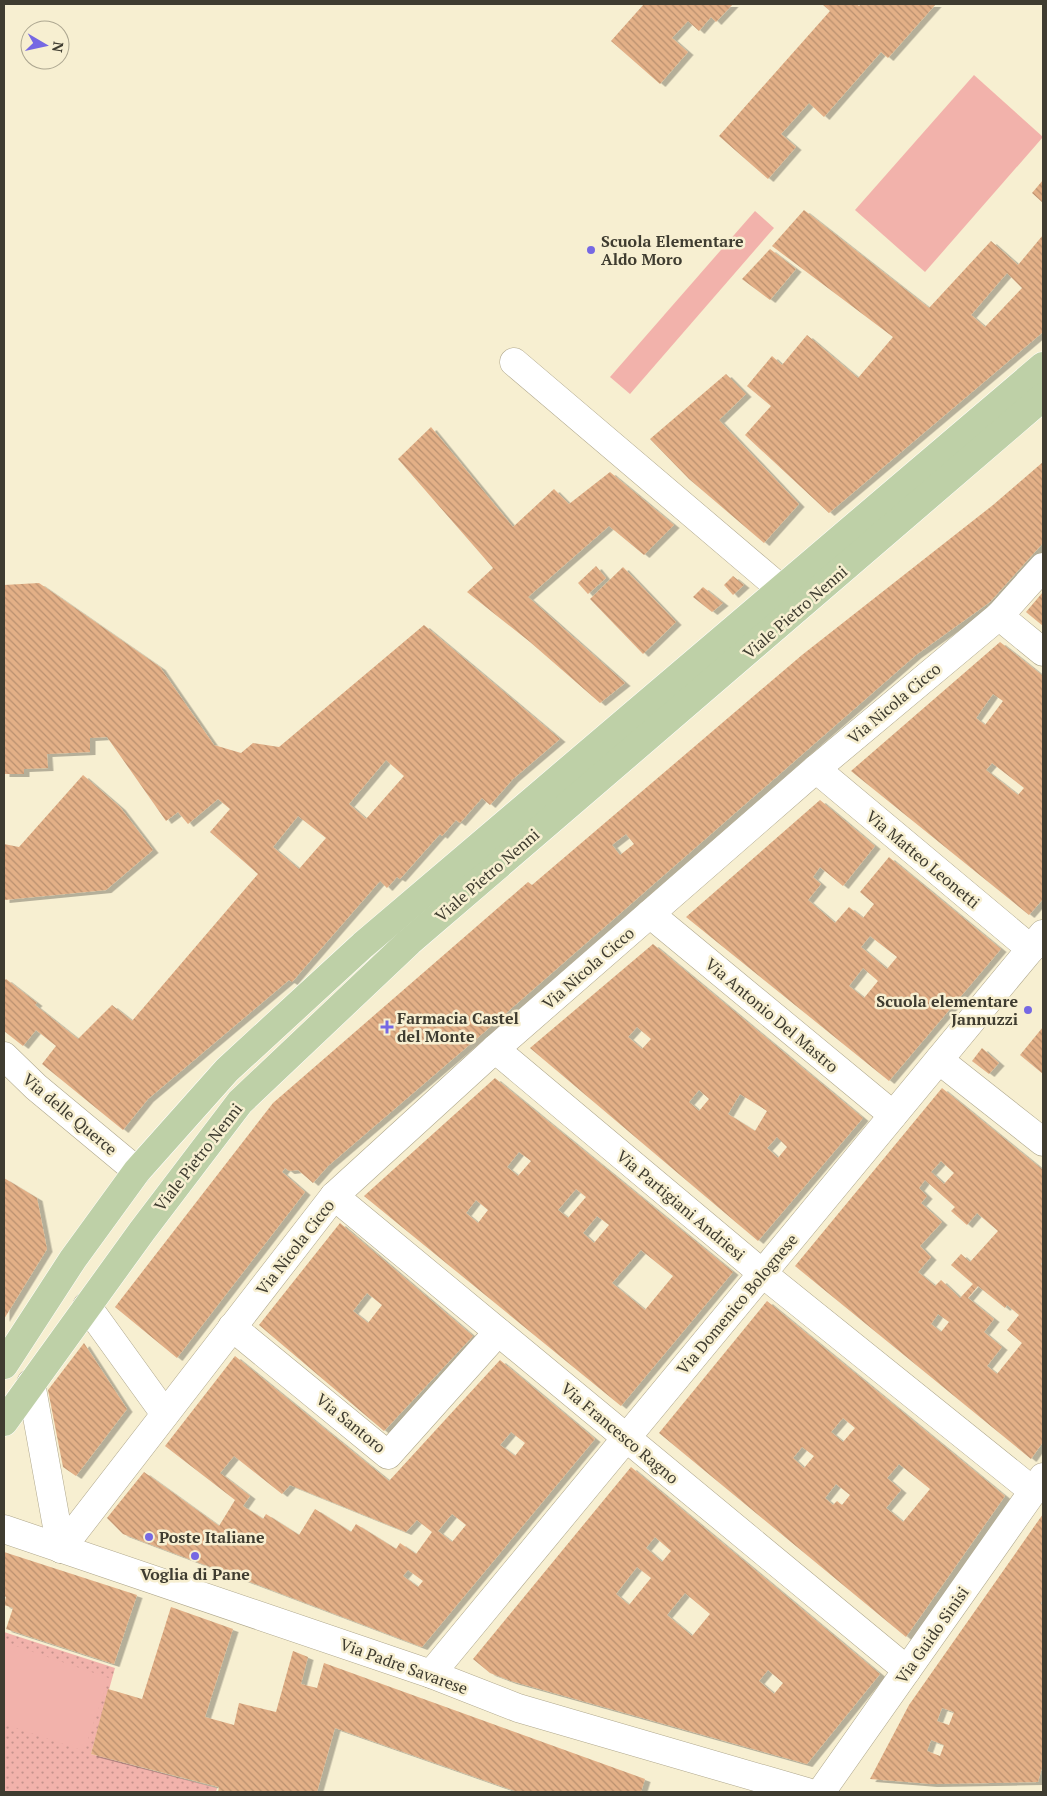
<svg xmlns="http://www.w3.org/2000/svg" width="1047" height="1796" font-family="'PT Serif',serif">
<defs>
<pattern id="green-dots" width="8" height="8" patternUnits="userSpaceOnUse" patternTransform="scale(1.25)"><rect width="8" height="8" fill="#f2b2ab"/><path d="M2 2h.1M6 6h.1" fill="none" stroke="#c5928c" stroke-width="1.8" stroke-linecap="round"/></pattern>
<pattern id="building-back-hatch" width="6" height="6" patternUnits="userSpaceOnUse" patternTransform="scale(1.25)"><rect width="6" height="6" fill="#e3b087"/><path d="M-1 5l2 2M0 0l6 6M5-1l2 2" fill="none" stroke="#b9906f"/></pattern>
<filter id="shadow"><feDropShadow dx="5.5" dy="3" stdDeviation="0" flood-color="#0004"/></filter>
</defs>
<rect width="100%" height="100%" fill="#f7efd1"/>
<!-- green -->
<polygon fill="url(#green-dots)" points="4,1632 115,1668 91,1754 217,1788 216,1792 4,1792"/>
<!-- pitch -->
<g fill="#f2b2ab">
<polygon points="974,75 1043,137 925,272 855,210"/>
<polygon points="755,211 774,228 630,394 610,377"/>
<polygon points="4,1642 109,1678 84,1751 4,1724"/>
</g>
<!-- building -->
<g fill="url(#building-back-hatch)" fill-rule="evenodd" filter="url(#shadow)">
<polygon points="644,4 733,4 716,22 711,17 699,31 688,21 672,38 688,52 660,84 611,41"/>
<polygon points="822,4 857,4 859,6 861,4 936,4 888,58 881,52 824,117 809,103 781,134 796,147 768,179 719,136 830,11"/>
<polygon points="1043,180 1043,203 1032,193"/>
<path d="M804,210L929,308L991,241L1018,265L1043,235V332L829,513L745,435L771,406L747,386L772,356L782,365L807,335L858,378L893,337L772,246ZM1007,273L1022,288L985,327L971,315Z"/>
<polygon points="770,249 796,269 770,300 742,279"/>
<polygon points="726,374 746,394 719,420 799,504 764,543 689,479 650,439"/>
<polygon points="431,427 513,527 554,489 569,504 610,472 674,525 644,555 609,526 528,597 625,683 600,703 530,642 467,592 493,568 398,459"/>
<path d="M1043,462V543L990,602L916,655L489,1028L328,1166L313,1183L298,1170L289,1171L285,1168L282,1172L305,1192L177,1358L115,1307L273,1103L528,882L532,885L802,655L993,505ZM626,834L634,844L620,855L612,845Z"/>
<polygon points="596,566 606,578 588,594 578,583"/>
<polygon points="623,567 676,622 643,654 590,599"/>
<polygon points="733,576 744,585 733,595 724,585"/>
<path d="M39,583L160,667L214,745L241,753L253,743L279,747L424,625L560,739L513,779L490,805L482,798L460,823L456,820L442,836L440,834L400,879L397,877L387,888L380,881L292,982L289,980L148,1099L123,1130L42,1064L56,1046L36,1030L23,1046L4,1031V981L6,979L37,1003L35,1005L78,1039L112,1005L132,1021L258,874L210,832L230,809L218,799L188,824L178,812L166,821L107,737L90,738V752L47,754L48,768L24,769V774H4V585ZM386,760L404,776L366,819L349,804ZM298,816L326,838L299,869L273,847Z"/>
<polygon points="703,587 723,603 712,612 693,597"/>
<polygon points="1043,592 1043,626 1026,612"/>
<path d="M1000,642L1043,676V899L1029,915L851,771ZM993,694L1003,701L985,725L976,718ZM992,763L1024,788L1018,795L986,770Z"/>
<polygon points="83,775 120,807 153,850 106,890 4,900 4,844 19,847"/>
<path d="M820,800L875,846L843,886L820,867L813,877L821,884L808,900L835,923L849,907L863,918L874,904L860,892L889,857L1001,949L889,1081L686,917ZM870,936L897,957L887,969L861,947ZM863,968L878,981L864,998L849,986Z"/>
<path d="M653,944L863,1118L758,1241L530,1048ZM637,1027L651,1039L642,1049L628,1037ZM699,1090L709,1099L699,1111L689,1102ZM740,1094L767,1111L755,1131L728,1114ZM777,1137L787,1147L778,1158L767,1148Z"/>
<polygon points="1043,1027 1043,1074 1020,1055"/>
<polygon points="982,1048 999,1063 989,1074 972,1061"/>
<path d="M495,1078L733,1272L621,1406L364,1196ZM519,1152L531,1161L518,1176L507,1167ZM576,1189L586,1197L568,1218L558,1210ZM476,1200L488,1210L478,1223L466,1213ZM597,1216L609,1225L594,1243L583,1233ZM641,1250L673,1276L645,1310L612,1283Z"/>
<path d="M942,1088L1043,1170V1261L1041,1264L1043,1266V1442L1031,1459L795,1266ZM941,1161L954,1173L944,1184L931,1172ZM925,1180L955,1207L951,1211L967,1225L977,1213L998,1231L970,1262L961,1254L951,1265L973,1284L960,1298L941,1280L935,1286L918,1272L931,1257L920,1246L942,1222L921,1203L927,1196L919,1188ZM978,1286L1005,1308L1007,1305L1019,1315L1007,1330L1022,1343L997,1374L987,1366L1002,1347L984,1332L994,1319L968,1298ZM938,1314L949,1322L941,1332L931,1324Z"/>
<polygon points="4,1178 37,1198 47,1249 4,1319"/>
<path d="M340,1223L473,1336L384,1431L259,1325ZM367,1293L382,1305L368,1323L353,1311Z"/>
<path d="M767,1301L1005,1496L906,1637L659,1433ZM843,1418L855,1428L843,1442L831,1432ZM802,1447L814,1456L804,1468L793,1458ZM899,1464L930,1489L903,1522L886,1508L901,1490L887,1478ZM836,1484L850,1495L842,1505L837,1501L833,1505L825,1498Z"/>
<polygon points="84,1343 127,1409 76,1476 63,1467 48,1390"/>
<path d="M235,1356L389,1481L500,1360L595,1439L422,1647L123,1534L107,1518L144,1472L219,1526L235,1500L165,1446ZM511,1432L525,1443L515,1456L500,1445ZM234,1456L282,1494L290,1485L406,1532L417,1520L432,1532L416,1554L400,1543L396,1549L356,1524L351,1532L315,1509L299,1535L266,1514L263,1519L243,1506L250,1496L220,1473ZM452,1514L466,1525L452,1542L438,1531ZM408,1570L423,1581L418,1587L403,1576Z"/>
<path d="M631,1467L880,1674L807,1764L511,1681L490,1673L473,1659ZM655,1537L671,1551L662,1562L646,1548ZM637,1567L651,1578L629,1605L616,1594ZM685,1593L710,1614L692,1636L667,1615ZM768,1670L783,1683L774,1694L759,1681Z"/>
<path d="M1043,1514V1598L1041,1604L1043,1605V1764L1038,1782L932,1784L870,1779L909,1705ZM942,1708L954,1712L949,1725L937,1721ZM931,1740L944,1745L940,1756L927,1751Z"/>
<polygon points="4,1552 137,1595 114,1664 6,1629 13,1608 4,1605 6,1597 4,1596"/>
<polygon points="171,1607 233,1629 205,1717 234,1725 239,1703 276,1712 293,1651 308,1657 301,1684 317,1688 324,1663 645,1779 641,1792 518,1792 335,1728 317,1792 218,1792 219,1787 91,1754 108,1689 142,1699"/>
</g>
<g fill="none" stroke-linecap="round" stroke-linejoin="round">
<!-- minor casing -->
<g stroke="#afa78c" stroke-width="29">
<g id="minor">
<polyline points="514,362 781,589"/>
<polyline points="999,616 1043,652"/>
<polyline points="816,769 1031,949"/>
<polyline points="650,914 893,1115"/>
<polyline points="495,1049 762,1273 1033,1491"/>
<polyline points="4,1056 36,1087 137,1171"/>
<polyline points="939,1060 1043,1142"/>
<polyline points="334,1196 907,1670"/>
<polyline points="87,1306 165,1414"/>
<polyline points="232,1327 388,1455 498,1332"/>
<polyline points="31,1383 61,1549"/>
<polyline points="4,1529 431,1674 518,1708 807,1792"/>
<polyline points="61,1549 334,1196 495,1049 816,769 999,616 1043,567"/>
<polyline points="431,1674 1043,934"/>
<polyline points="821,1792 1043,1477"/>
</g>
</g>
<!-- major casing -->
<g stroke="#fff" stroke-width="29">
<g id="major">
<polyline points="4,1365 73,1259 137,1171 227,1070 363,945 1043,366"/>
<polyline points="4,1422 142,1231 240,1102 409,942 1043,397"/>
</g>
</g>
<!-- minor -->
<use href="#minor" stroke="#fff" stroke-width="28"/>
<!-- major -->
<use href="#major" stroke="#bed0a7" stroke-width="28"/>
</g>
<!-- markers -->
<g fill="#7668e3" stroke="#f7efd1" stroke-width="2">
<circle cx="591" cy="250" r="5"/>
<circle cx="1028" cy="1010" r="5"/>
<path d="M384.5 1019.5h5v5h5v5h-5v5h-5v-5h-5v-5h5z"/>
<circle cx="149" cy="1537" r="5"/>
<circle cx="195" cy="1556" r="5"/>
</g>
<g text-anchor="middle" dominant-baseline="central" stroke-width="5" stroke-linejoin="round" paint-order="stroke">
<!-- poi labels -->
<g font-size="16" font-weight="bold" fill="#3f3c30" stroke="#f7efd1" text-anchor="start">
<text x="601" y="241">Scuola Elementare<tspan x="601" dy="18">Aldo Moro</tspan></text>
<text x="1018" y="1001" text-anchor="end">Scuola elementare<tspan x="1018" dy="18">Jannuzzi</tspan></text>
<text x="397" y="1018">Farmacia Castel<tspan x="397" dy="18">del Monte</tspan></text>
<text x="159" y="1537">Poste Italiane</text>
<text x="195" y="1574" text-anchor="middle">Voglia di Pane</text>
</g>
<!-- street labels -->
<g font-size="16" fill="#3f3c30" stroke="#f7efd1">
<text transform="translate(795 612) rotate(-41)">Viale Pietro Nenni</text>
<text transform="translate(894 703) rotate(-40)">Via Nicola Cicco</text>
<text transform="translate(923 859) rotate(40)">Via Matteo Leonetti</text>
<text transform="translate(487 875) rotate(-41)">Viale Pietro Nenni</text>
<text transform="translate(588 968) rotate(-41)">Via Nicola Cicco</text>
<text transform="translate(772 1015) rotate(40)">Via Antonio Del Mastro</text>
<text transform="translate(70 1114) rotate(40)">Via delle Querce</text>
<text transform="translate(198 1157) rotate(-52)">Viale Pietro Nenni</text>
<text transform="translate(681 1205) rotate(40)">Via Partigiani Andriesi</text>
<text transform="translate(295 1247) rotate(-52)">Via Nicola Cicco</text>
<text transform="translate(737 1304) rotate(-50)">Via Domenico Bolognese</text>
<text transform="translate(351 1423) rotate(39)">Via Santoro</text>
<text transform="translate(620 1433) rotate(40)">Via Francesco Ragno</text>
<text transform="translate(932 1635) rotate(-55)">Via Guido Sinisi</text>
<text transform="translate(404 1666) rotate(20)">Via Padre Savarese</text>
</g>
</g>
<!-- border -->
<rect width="1047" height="1796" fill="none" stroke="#3f3c30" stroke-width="10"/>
<!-- north arrow -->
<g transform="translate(45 45) rotate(99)"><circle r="24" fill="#f7efd1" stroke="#ada791"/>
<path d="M0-4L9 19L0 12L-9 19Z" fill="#7668e3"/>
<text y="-8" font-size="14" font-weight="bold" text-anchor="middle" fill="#3f3c30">N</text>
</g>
</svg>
